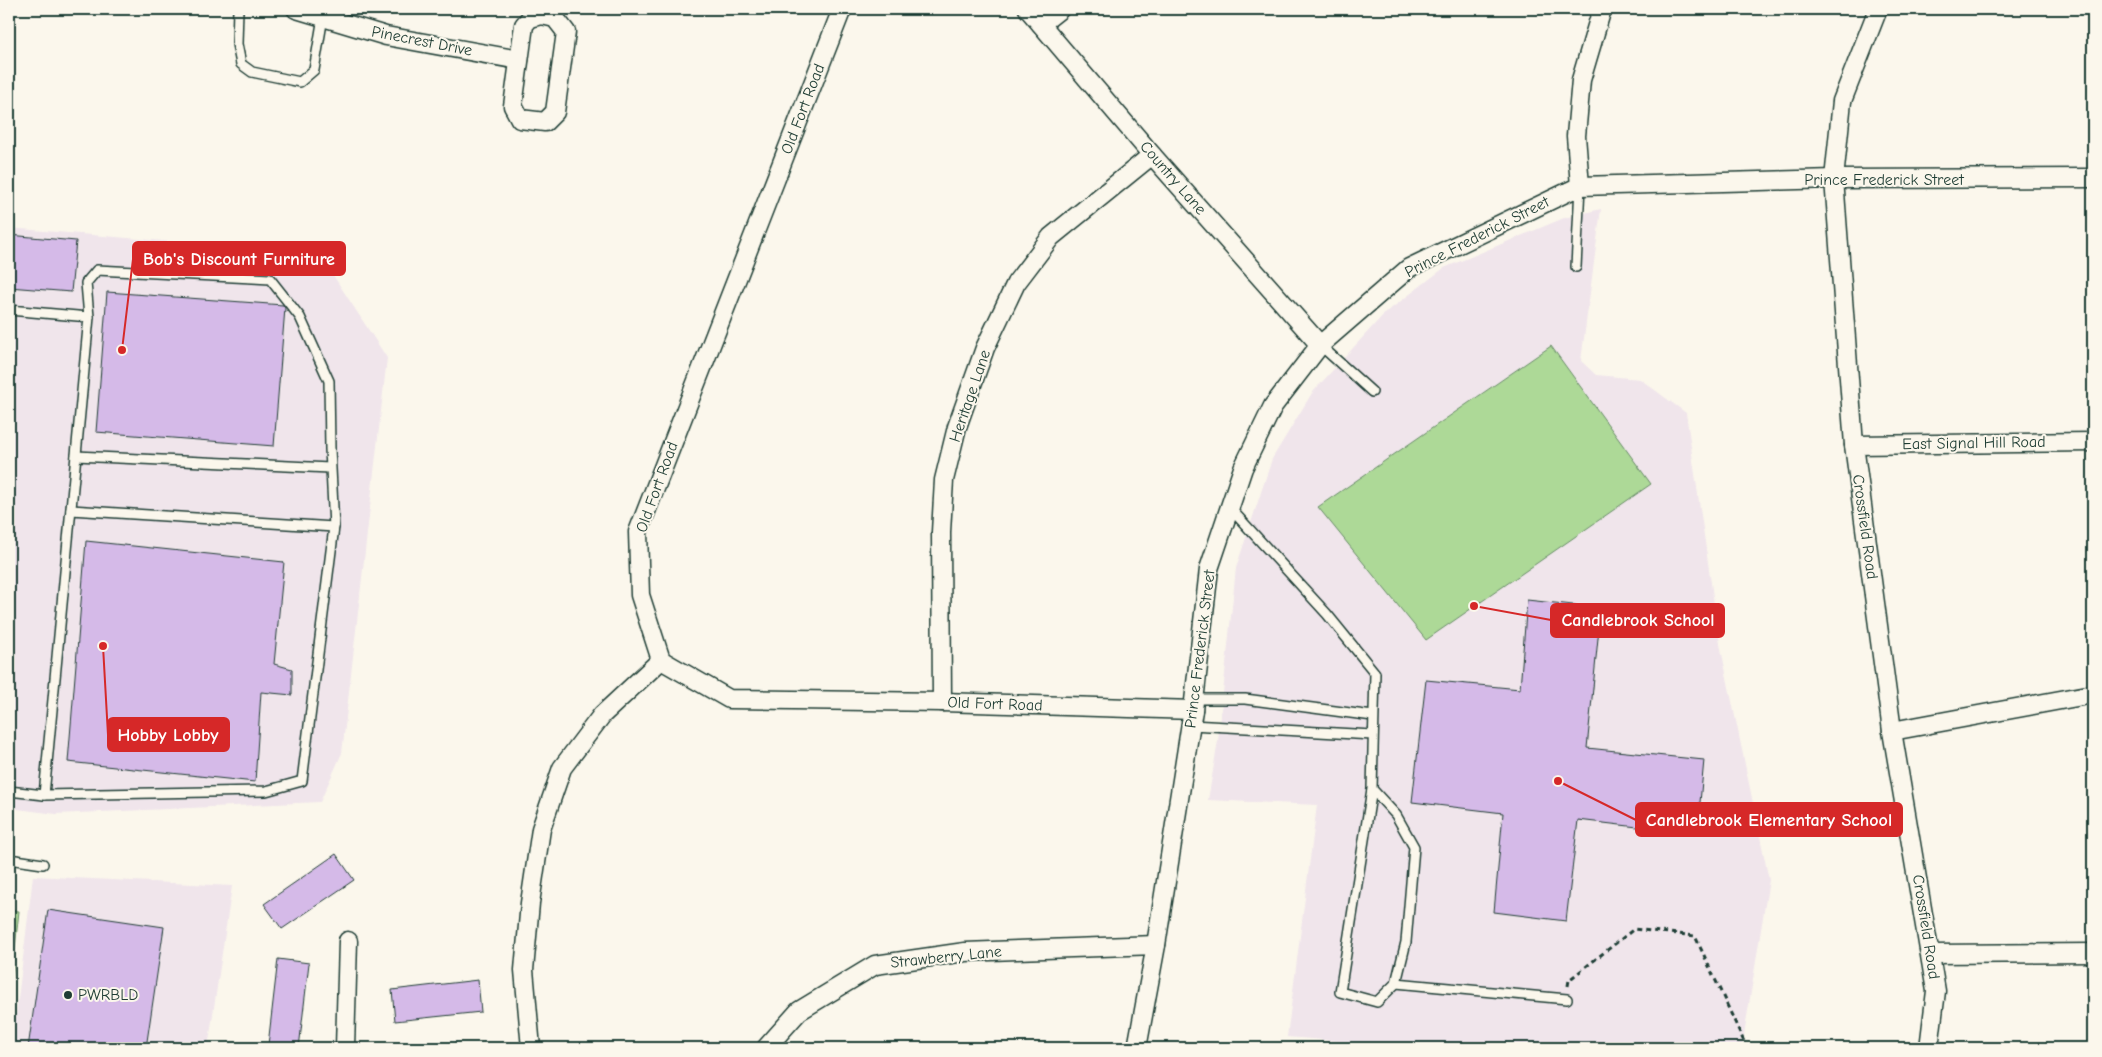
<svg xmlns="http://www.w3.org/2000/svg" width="2102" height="1057" font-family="'Comic Neue',sans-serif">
<rect width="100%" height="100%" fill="#fbf7ec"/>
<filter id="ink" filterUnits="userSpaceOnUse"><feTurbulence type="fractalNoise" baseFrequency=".02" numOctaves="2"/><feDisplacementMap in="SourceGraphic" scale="10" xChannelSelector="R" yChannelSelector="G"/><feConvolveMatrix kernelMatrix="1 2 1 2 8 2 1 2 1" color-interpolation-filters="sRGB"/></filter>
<g filter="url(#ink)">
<!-- built -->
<g fill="#f0e5eb">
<polygon points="1601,209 1581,361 1596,375 1640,379 1686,413 1720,644 1769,880 1742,1048 1422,1048 1287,1037 1317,805 1208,800 1218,741 1236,568 1272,459 1312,393 1384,314 1444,268 1564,218"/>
<polygon points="9,228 234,247 329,269 387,358 342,753 320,802 56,814 9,808"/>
<polygon points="33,876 232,886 208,1048 12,1048"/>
</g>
<!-- green -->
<g fill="#add997" stroke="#668b66">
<polygon points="1551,346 1651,484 1426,640 1318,507"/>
<polygon points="9,910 19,911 9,1005"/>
</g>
<!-- building -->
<g fill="#d5bae8" stroke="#1f3d34">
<polygon points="9,235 76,241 71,292 9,287"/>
<polygon points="107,292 283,305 285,308 274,446 96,432"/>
<polygon points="86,541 284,562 274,664 292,669 292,695 261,692 255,782 68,762"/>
<polygon points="1527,600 1601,608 1587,748 1704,760 1697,834 1578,820 1566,921 1494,912 1503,813 1412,802 1426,680 1520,689"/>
<polygon points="336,854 354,880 282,929 264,904"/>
<polygon points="48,910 164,927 146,1048 28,1048"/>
<polygon points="278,959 309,963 299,1048 268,1045"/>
<polygon points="478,980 481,1012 395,1021 392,990"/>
</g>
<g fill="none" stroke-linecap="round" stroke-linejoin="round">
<!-- service casing -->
<g stroke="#1f3d34" stroke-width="12">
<g id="service">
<polyline points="238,9 237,44 241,64 252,72 300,82 314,70 323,17"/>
<polyline points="1576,267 1580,186"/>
<polyline points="9,310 89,317 44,795 9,791"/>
<polyline points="89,317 86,283 97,270 270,279 300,317 329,381 330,449 334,527"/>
<polyline points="1320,345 1372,392"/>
<polyline points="76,456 330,468"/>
<polyline points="1230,508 1327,614 1375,673 1372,789 1340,992 1377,1002 1396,983 1406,942 1414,847 1396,815 1372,789"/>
<polyline points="1194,699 1245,699 1373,716"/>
<polyline points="1191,725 1373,735"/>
<polyline points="44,795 266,791 302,781 334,527 71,510"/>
<polyline points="9,859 43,864"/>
<polyline points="1396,983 1567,999"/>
</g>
</g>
<!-- minor casing -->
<g stroke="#1f3d34" stroke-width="21">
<g id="minor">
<polyline points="296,9 386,36 519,60"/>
<polyline points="842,9 638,532 640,595 661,660 729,699 942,702 1193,710"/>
<polyline points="1028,9 1152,155 1320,345"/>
<polyline points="1878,9 1842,101 1834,179 1854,445 1892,731 1936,991 1929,1048"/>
<polygon points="542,15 555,18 566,32 555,112 545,122 520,119 513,106 524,25 530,18"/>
<polyline points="1041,24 1060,9"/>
<polyline points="1580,186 1576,136 1581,80 1602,9"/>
<polyline points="1854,445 2093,442"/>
<polyline points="942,702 941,532 944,480 957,427 985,348 1016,283 1051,237 1152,155"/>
<polyline points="1892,731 2093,694"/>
<polyline points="1931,954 2093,953"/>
<polyline points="345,1048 348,941"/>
<polyline points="531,1048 524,970 530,903 541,829 562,768 602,715 661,660"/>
<polyline points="766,1048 799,1011 875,965 965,952 1156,945"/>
<polyline points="1137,1048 1156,945 1193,710 1209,569 1243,468 1273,406 1320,345 1409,268 1580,186 1834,179 2093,178"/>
</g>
</g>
<!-- path -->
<polyline stroke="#1f3d34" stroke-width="3" stroke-dasharray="5 4" stroke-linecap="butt" points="1568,986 1569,980 1634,929 1695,936 1747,1048"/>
<!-- service -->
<use href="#service" stroke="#fbf7ec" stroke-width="9"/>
<!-- minor -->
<use href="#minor" stroke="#fbf7ec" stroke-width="18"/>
</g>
</g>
<!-- markers -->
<circle fill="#1f3d34" stroke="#fbf7ec" stroke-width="2" cx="68" cy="995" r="5"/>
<g text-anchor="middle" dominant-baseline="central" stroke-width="4" stroke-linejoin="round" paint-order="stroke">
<!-- street labels -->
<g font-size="16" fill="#1f3d34" stroke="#fbf7ec">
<text transform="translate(422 41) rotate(11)">Pinecrest Drive</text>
<text transform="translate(803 109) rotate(-69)">Old Fort Road</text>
<text transform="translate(1173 178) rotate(49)">Country Lane</text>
<text x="1884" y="180">Prince Frederick Street</text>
<text transform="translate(1477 237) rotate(-27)">Prince Frederick Street</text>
<text transform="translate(970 396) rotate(-71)">Heritage Lane</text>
<text transform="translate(1974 443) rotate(-1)">East Signal Hill Road</text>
<text transform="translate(657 487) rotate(-70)">Old Fort Road</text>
<text transform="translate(1865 527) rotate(82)">Crossfield Road</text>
<text transform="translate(1200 649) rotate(-83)">Prince Frederick Street</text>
<text transform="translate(995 704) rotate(2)">Old Fort Road</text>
<text transform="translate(1926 927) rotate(81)">Crossfield Road</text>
<text transform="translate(946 957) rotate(-6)">Strawberry Lane</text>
</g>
<!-- poi labels -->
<g font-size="16" fill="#1f3d34" stroke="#fbf7ec" text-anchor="start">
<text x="78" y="995">PWRBLD</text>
</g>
</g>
<!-- callouts -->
<path fill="none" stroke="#d62828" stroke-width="2" d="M122 350L133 259M1474 606L1551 620M103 646L108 735M1558 781L1636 820"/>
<g fill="#d62828" stroke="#fbf7ec" stroke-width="2">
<circle cx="122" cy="350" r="5"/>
<circle cx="1474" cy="606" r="5"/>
<circle cx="103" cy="646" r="5"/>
<circle cx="1558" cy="781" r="5"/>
</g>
<g fill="#d62828" stroke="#d62828" stroke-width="2">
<rect x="133" y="242" width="212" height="33" rx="5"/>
<rect x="1551" y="604" width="173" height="33" rx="5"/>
<rect x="108" y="718" width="121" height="33" rx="5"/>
<rect x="1636" y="803" width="266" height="33" rx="5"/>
</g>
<g font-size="18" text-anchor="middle" font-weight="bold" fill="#fff">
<text x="239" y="265">Bob's Discount Furniture</text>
<text x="1638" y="626">Candlebrook School</text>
<text x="168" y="741">Hobby Lobby</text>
<text x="1769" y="826">Candlebrook Elementary School</text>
</g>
<!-- margin -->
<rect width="2102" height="1057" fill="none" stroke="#fbf7ec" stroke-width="30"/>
<rect x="15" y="15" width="2072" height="1027" fill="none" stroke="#1f3d34" stroke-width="2" filter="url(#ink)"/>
</svg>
